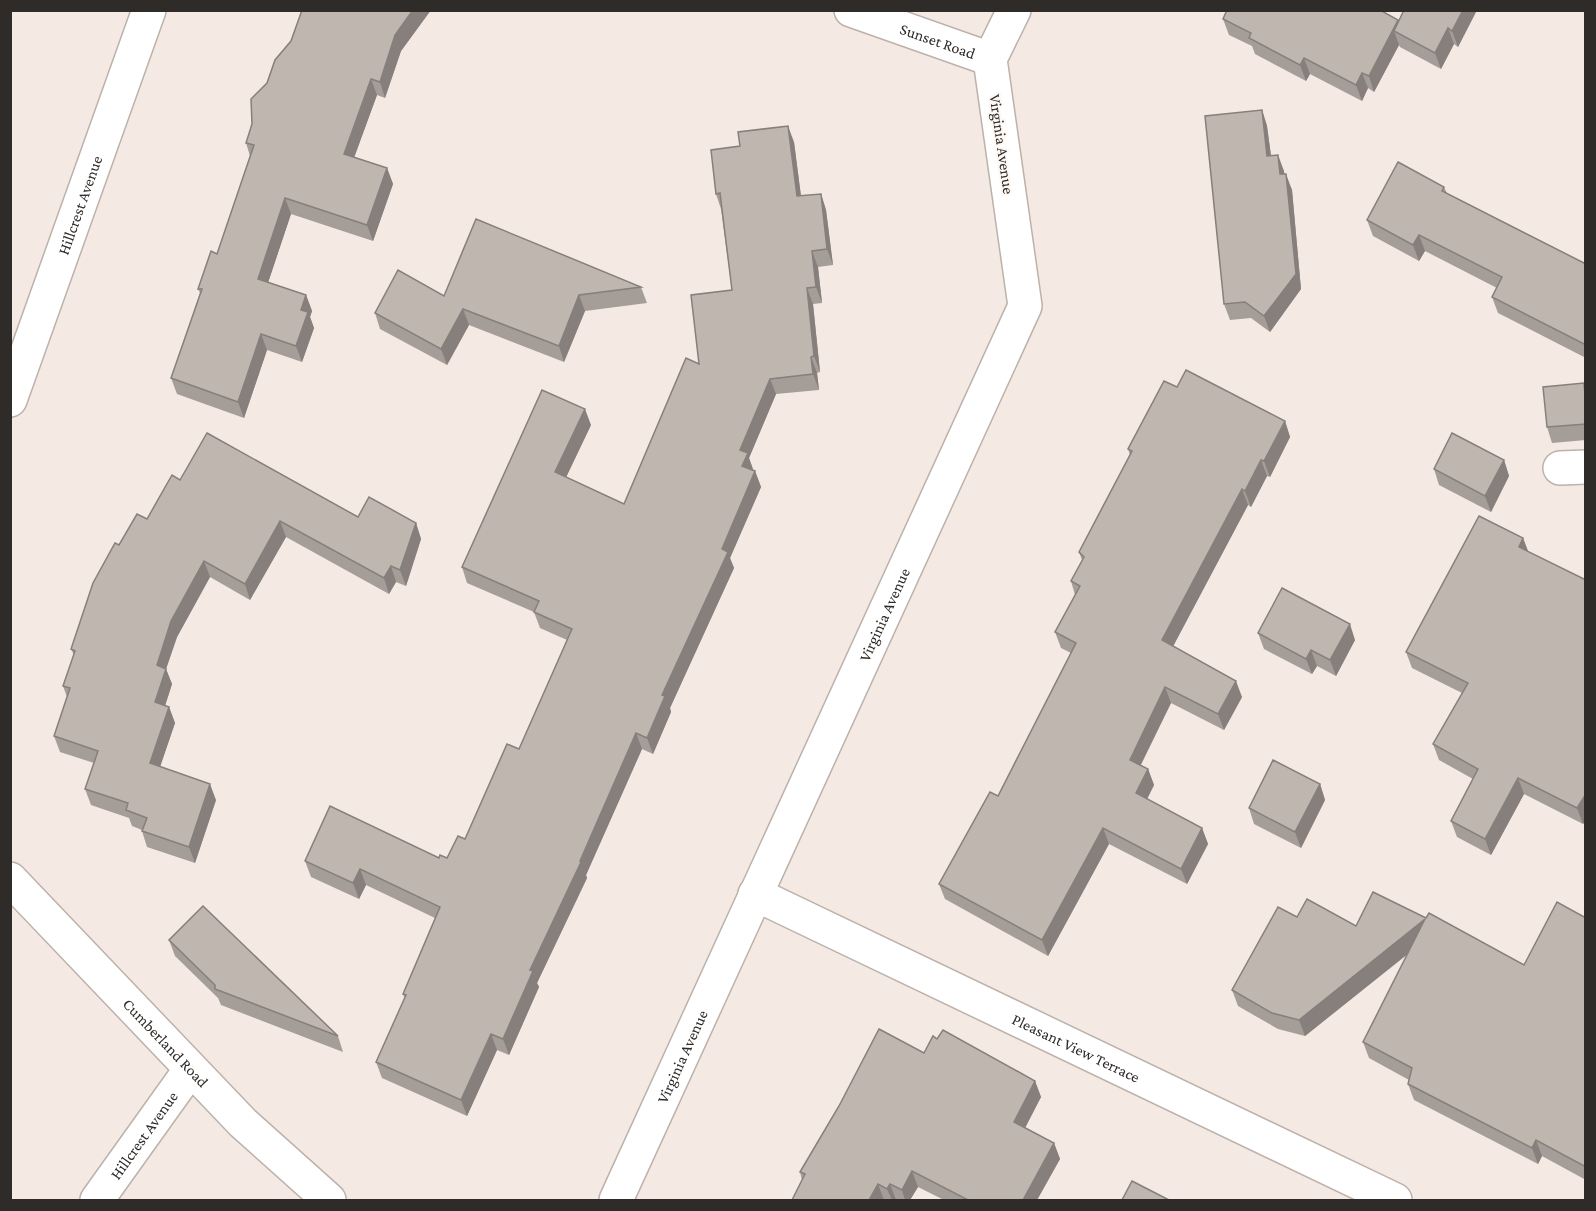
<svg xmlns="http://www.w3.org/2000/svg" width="1596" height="1211" font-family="'Crimson Pro',serif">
<rect width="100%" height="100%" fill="#f4eae3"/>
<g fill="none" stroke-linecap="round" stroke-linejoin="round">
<!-- minor casing -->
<g stroke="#bcb2ab" stroke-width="36">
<g id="minor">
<path id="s1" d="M851,10L990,59"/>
<path id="s2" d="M10,400L149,10"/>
<polyline points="1560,468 1586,467"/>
<path id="s3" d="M10,879L243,1123L329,1200"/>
<path id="s4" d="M755,894L1395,1200"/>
<path id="s5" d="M97,1200L190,1070"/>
<path id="s6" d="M616,1200L1025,306L990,59L1014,10"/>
</g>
</g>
<!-- minor -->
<use href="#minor" stroke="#fff" stroke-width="33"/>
</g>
<!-- wall -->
<g fill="#a59d97">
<polygon points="302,10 431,10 401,51 385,98 377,95 354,157 387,168 393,184 373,241 291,214 268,282 306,295 312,311 310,317 314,328 302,362 267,350 244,418 177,394 171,378 200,293 198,289 217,254 250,156 246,143 267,83 291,41"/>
<polygon points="1477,10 1458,47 1454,44 1441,69 1400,47 1399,45 1374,92 1368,88 1362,101 1310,74 1306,81 1255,54 1252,46 1229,35 1223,19 1399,21"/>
<polygon points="1262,110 1267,126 1271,155 1284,171 1284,174 1292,190 1301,289 1270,332 1251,318 1230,320 1224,304"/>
<polygon points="794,142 801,196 821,194 826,210 833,265 818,267 822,303 813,304 820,372 817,373 819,390 776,394 749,458 753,470 755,471 761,487 730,558 734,568 670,708 671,712 653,754 642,749 586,875 587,878 537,983 539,987 509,1055 497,1050 467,1116 382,1078 376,1062 405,999 403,994 435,918 366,885 359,899 311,877 305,861 447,858 465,839 519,749 567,640 540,628 534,612 467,583 462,567 591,425 566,477 624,504 699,364 732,290 721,209 716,194"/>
<polygon points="1444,187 1447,193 1586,264 1586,358 1498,313 1492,297 1497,288 1425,251 1419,261 1373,236 1367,220"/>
<polygon points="641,287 647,303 585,311 564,362 469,325 447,365 380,329 375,313 444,296"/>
<polygon points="1177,387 1285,421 1290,437 1270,477 1267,476 1251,507 1248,505 1173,646 1242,697 1224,730 1171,703 1141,765 1148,769 1154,785 1147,799 1202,828 1208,844 1187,884 1109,844 1048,956 945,899 939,884 998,796 1071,653 1061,648 1055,632 1075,595 1071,581 1082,560 1079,552 1130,455 1128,449"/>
<polygon points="1586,389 1586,440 1552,443 1547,427"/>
<polygon points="1504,460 1509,476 1491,512 1439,485 1434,469"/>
<polygon points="180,480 358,517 416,523 421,539 406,586 396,582 389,594 286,537 250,600 210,577 177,637 166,669 172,684 165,706 169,707 175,723 160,766 216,800 195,863 147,847 142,831 142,830 132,826 129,818 91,805 85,789 94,763 60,752 54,736 67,697 63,686 74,655 71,649 119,545 147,519"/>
<polygon points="1523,538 1528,551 1586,580 1586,820 1583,824 1524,794 1491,855 1457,837 1451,821 1473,779 1439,760 1433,744 1462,693 1412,668 1406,652"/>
<polygon points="1258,633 1355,640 1336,676 1317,666 1312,674 1264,649"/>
<polygon points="1320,784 1325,800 1301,848 1254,824 1249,808"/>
<polygon points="1297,917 1356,926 1426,918 1524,965 1586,918 1586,1180 1542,1156 1538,1164 1414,1100 1408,1084 1409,1080 1369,1058 1363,1042 1408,954 1305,1036 1278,1029 1238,1006 1232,990"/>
<polygon points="169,940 338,1036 343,1052 221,1005 218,998 175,956"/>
<polygon points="937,1039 1035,1081 1041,1097 1025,1127 1054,1143 1060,1159 1037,1200 944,1200 918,1187 910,1200 885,1200 802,1180 800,1172 924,1053"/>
</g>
<!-- shaded-wall -->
<g fill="#867f7b">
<polygon points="413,10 431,10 401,51 385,98 380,82 395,35"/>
<polygon points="1463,10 1477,10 1458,47 1452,31"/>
<polygon points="1398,20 1404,36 1394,31 1399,45 1374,92 1369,76"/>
<polygon points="1448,28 1454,44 1441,69 1435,53"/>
<polygon points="1304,58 1310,74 1306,81 1300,65"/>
<polygon points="1362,73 1368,88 1362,101 1356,85"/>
<polygon points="371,79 377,95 350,169 344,154"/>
<polygon points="1262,110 1267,126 1273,172 1267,156"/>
<polygon points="788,126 794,142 803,212 797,196"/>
<polygon points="1278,155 1284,171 1286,190 1280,174"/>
<polygon points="387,168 393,184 373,241 367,225"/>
<polygon points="1286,174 1292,190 1301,289 1270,332 1264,316"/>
<polygon points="821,194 826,210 833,265 827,249"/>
<polygon points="285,198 291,214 264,295 258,279"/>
<polygon points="1419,235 1425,251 1419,261 1413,245"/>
<polygon points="812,251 818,267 822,303 816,287"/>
<polygon points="807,288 813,304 820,372 814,356"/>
<polygon points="306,295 312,311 310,317 314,328 302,362 296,346 301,310"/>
<polygon points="579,295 585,311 564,362 559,346"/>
<polygon points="463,309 469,325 447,365 441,349"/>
<polygon points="261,334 267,350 244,418 238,402"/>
<polygon points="811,357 817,373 819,390 813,374"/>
<polygon points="770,379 776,394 749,458 753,469 748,482 742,466 740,450"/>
<polygon points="585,409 591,425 561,488 555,472"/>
<polygon points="1285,421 1290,437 1270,477 1264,461"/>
<polygon points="1261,460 1267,476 1251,507 1245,491"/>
<polygon points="1504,460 1509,476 1491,512 1485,496"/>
<polygon points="755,471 761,487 730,558 734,568 670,708 671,712 653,754 647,738 662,695 722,549"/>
<polygon points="1242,489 1248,505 1168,656 1162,640"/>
<polygon points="280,521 286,537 250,600 245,584"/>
<polygon points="416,523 421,539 406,586 400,570"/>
<polygon points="1523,538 1529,554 1519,547"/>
<polygon points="204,561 210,577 177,637 166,669 172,684 161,718 155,702 157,665 171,621"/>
<polygon points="391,566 396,582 389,594 384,578"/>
<polygon points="1350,624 1355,640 1336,676 1330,660"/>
<polygon points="1311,650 1317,666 1312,674 1306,659"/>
<polygon points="1236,681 1242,697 1224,730 1218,714"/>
<polygon points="1165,687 1171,703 1135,776 1130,760"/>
<polygon points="169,707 175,723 156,779 150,763"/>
<polygon points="636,733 642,749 586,875 587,878 537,983 539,987 509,1055 503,1039 530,970"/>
<polygon points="1148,769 1154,785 1142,809 1136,793"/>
<polygon points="1518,778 1524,794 1491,855 1485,839"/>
<polygon points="210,784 216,800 195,863 189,847"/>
<polygon points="1320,784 1325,800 1301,848 1295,832"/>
<polygon points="1586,794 1586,820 1583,824 1577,808"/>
<polygon points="1103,828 1109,844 1048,956 1042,940"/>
<polygon points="1202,828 1208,844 1187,884 1181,869"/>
<polygon points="360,869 366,885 359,899 353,883"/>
<polygon points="1425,919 1431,935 1305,1036 1299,1020"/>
<polygon points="491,1034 497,1050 467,1116 461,1100"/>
<polygon points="1035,1081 1041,1097 1020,1138 1014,1122"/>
<polygon points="1536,1140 1542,1156 1538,1164 1532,1148"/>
<polygon points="1054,1143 1060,1159 1037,1200 1023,1200"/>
<polygon points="912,1171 918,1187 910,1200 905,1200 902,1190"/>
<polygon points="878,1184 884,1200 869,1200"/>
<polygon points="890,1184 896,1200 892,1200 887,1189"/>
</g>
<!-- building -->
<g fill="#c0b6b0" stroke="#867f7b" stroke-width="1.5">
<polygon points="302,10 413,10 395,35 380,82 371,79 344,154 387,168 367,225 285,198 258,279 306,295 301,310 308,312 296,346 261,334 238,402 171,378 202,289 198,289 211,251 217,254 254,145 246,143 252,124 251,99 267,83 275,60 291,41"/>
<polygon points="1227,10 1380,10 1398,20 1369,76 1362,73 1356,85 1304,58 1300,65 1249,38 1251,33 1223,19"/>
<polygon points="1404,10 1463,10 1452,31 1448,28 1435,53 1394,31"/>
<polygon points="1262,110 1267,156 1278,155 1280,174 1286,174 1296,274 1264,316 1245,302 1224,304 1205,116"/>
<polygon points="788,126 797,196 821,194 827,249 812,251 816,287 807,288 814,356 811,357 813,374 770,379 740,450 748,453 742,466 755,471 722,549 728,552 662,695 665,696 647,738 636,733 580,861 581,862 530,970 533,971 503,1039 491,1034 461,1100 376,1062 406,995 403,994 440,907 360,869 353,883 305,861 330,806 439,858 440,855 447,858 458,836 465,839 507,744 519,749 572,629 534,612 539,601 462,567 542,390 585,409 555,472 624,504 686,358 699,364 691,295 732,290 720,193 716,194 711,150 740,146 738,132"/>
<polygon points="1398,162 1444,187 1442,191 1586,264 1586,345 1492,297 1502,277 1419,235 1413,245 1367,220"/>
<polygon points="476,219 641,287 579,295 559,346 463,309 441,349 375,313 398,270 444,296"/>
<polygon points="1186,370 1285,421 1264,461 1261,460 1245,491 1242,489 1162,640 1236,681 1218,714 1165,687 1130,760 1148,769 1136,793 1202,828 1181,869 1103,828 1042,940 939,884 990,792 998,796 1076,643 1055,632 1080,586 1071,581 1084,557 1079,552 1132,451 1128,449 1164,381 1177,387"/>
<polygon points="1584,383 1586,407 1586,424 1547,427 1543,387"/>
<polygon points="207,433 358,517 369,497 416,523 400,570 391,566 384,578 280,521 245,584 204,561 171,621 157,665 166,669 155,702 169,707 150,763 210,784 189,847 142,831 147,818 126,810 128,803 85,789 98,751 54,736 70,688 63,686 75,651 71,649 93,583 115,543 119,545 137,514 147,519 172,475 180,480"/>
<polygon points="1452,433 1504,460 1485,496 1434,469"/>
<polygon points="1479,516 1523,538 1519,547 1586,580 1586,794 1577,808 1518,778 1485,839 1451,821 1478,769 1433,744 1468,683 1406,652"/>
<polygon points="1282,588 1350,624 1330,660 1311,650 1306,659 1258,633"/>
<polygon points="1273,760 1320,784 1295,832 1249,808"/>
<polygon points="1373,892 1426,918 1429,913 1524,965 1557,902 1586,918 1586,1167 1536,1140 1532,1148 1408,1084 1412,1068 1363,1042 1425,919 1299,1020 1272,1013 1232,990 1278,907 1297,917 1307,899 1356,926"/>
<polygon points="203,906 338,1036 215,989 215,985 169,940"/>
<polygon points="879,1029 924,1053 933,1036 937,1039 943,1030 1035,1081 1014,1122 1054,1143 1023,1200 968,1200 912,1171 902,1190 890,1184 887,1189 878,1184 869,1200 792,1200 805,1174 800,1172 839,1106"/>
<polygon points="1132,1181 1169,1200 1122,1200"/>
</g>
<g text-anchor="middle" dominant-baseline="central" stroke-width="4.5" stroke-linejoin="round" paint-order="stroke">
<!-- street labels -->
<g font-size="16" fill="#2f2b28" stroke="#fef8f4">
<text stroke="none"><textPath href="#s1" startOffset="92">Sunset Road</textPath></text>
<text transform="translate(1002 144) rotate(82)">Virginia Avenue</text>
<text stroke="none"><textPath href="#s2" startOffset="207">Hillcrest Avenue</textPath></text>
<text stroke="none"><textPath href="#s6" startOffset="644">Virginia Avenue</textPath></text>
<text stroke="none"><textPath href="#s3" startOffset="226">Cumberland Road</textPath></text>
<text stroke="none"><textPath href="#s4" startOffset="356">Pleasant View Terrace</textPath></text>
<text stroke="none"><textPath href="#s6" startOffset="158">Virginia Avenue</textPath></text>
<text stroke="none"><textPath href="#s5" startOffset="80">Hillcrest Avenue</textPath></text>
</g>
</g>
<!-- border -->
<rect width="1596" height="1211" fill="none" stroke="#2f2b28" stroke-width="24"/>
</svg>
